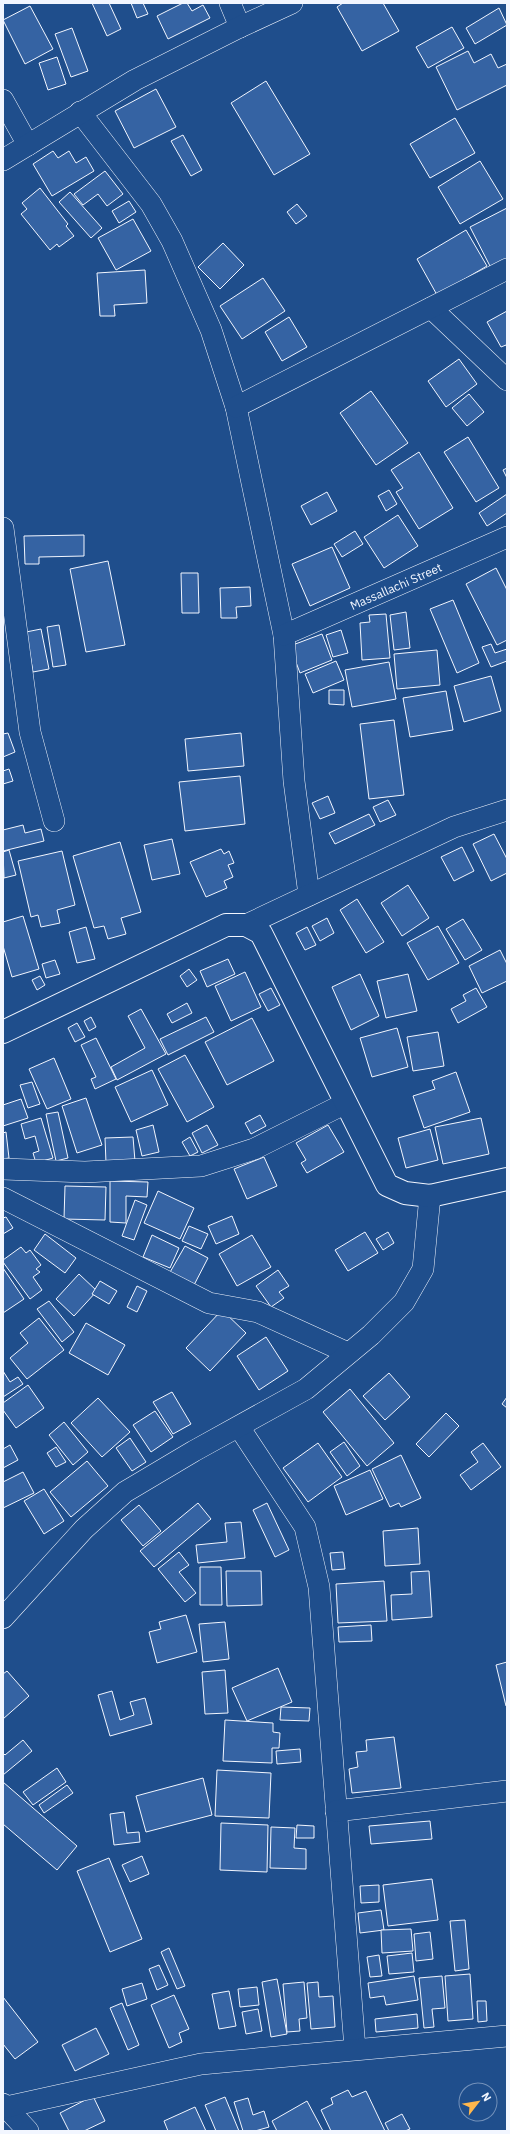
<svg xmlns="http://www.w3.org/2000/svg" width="510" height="2134" font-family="'IBM Plex Sans',sans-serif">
<rect width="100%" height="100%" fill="#1f4e8c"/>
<!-- building -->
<g fill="#3563a3" stroke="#f2f6ff">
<polygon points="92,3 109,3 121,29 107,36"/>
<polygon points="131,3 143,3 148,14 137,18"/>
<polygon points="183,3 187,3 192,11 203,5 210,18 168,39 157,16"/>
<polygon points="343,3 383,3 399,31 362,51 337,7"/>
<polygon points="30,6 53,49 25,64 3,20"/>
<polygon points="499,8 507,25 475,44 466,28"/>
<polygon points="452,27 464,48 428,68 416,47"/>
<polygon points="72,28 88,71 71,77 55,34"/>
<polygon points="468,51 474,63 491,54 498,68 507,64 507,85 457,110 436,67"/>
<polygon points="57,57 66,84 48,90 39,63"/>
<polygon points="266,81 310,154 274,175 231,103"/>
<polygon points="156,89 176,127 134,148 115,111"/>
<polygon points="455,118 475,153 430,178 410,144"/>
<polygon points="183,135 202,170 191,176 171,141"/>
<polygon points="53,151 58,158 69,151 76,163 86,157 94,171 52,196 33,164"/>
<polygon points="480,161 503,199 460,224 438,187"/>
<polygon points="105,171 123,194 107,206 98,194 83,205 74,194"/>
<polygon points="40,188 68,224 66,226 74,236 59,247 57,244 50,250 21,214 27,209 22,203"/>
<polygon points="70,192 102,228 91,238 59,202"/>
<polygon points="129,201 136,212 119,223 112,211"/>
<polygon points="297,204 307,216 296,224 287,212"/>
<polygon points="507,208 507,260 491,268 470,227"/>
<polygon points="133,219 151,251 116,270 98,238"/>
<polygon points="466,230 487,266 437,295 417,259"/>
<polygon points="223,243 244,265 220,289 198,267"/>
<polygon points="145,270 147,303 114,305 115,316 100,316 97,273"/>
<polygon points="263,278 285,311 242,339 220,306"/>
<polygon points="507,311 507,347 506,345 501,347 487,322"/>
<polygon points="289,317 307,347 282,361 265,332"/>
<polygon points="459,359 477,384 446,407 428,381"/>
<polygon points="371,391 408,443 376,465 340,413"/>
<polygon points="469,394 484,412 467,426 452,408"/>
<polygon points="468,437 499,488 476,502 444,452"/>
<polygon points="419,452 453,508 419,529 396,492 403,488 391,470"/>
<polygon points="507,468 507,478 503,470"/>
<polygon points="389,490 397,504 386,511 378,496"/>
<polygon points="327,492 337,511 311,525 301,506"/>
<polygon points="507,494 507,513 487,526 479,513"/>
<polygon points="398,515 418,546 384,568 364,537"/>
<polygon points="355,531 363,544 342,557 334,544"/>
<polygon points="84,535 84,556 39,557 39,564 25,564 24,536"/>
<polygon points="332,547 350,588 310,606 292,564"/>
<polygon points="108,561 125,645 86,652 70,569"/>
<polygon points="496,568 507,590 507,640 497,645 466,584"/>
<polygon points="181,573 198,573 199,613 182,613"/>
<polygon points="250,587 251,606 236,607 237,618 221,618 220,588"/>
<polygon points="453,600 479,663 457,673 430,609"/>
<polygon points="406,612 410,648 394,650 390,615"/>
<polygon points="386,614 390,658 362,660 360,623 370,622 369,615"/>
<polygon points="59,625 66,665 53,667 47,627"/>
<polygon points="41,629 49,669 33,672 26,632"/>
<polygon points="341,630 348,653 333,657 326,635"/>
<polygon points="322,634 332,660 300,673 290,646"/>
<polygon points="491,644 495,653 507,649 507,661 491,667 482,647"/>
<polygon points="437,650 440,685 397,689 394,654"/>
<polygon points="336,661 344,680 313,693 305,674"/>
<polygon points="389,662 396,699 352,707 345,670"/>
<polygon points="491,676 501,711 464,722 454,686"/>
<polygon points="329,690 344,690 344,705 329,704"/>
<polygon points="446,691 453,730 410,737 403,698"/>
<polygon points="394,720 404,795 369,799 360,724"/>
<polygon points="8,733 15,752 3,757 3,734"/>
<polygon points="241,733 244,766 188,771 185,739"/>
<polygon points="9,769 13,781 3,784 3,771"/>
<polygon points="240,776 245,824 185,831 179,782"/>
<polygon points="328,796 335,813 320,819 312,803"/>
<polygon points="388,800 396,815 380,822 373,807"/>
<polygon points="369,814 375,825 335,844 329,833"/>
<polygon points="23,825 25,833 41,829 44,841 3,851 3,830"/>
<polygon points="494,834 507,859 507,873 491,881 473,844"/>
<polygon points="172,839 180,874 152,880 144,845"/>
<polygon points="120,842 141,912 121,918 126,934 108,939 104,926 94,928 73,856"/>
<polygon points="462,847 474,871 454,881 441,857"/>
<polygon points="221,849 224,854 229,851 234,863 228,865 233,877 224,881 227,888 206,897 190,862"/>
<polygon points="9,850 16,875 4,878 3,852"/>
<polygon points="62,851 75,905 57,910 60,923 41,927 38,915 31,917 18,861"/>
<polygon points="408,885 429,918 402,936 381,903"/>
<polygon points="357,899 384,942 366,953 340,910"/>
<polygon points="23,916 39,969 12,977 3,946 3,922"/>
<polygon points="327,918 334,933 320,941 312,926"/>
<polygon points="463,919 482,950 465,960 446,929"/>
<polygon points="438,926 459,963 428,980 407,943"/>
<polygon points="86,927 95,959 77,963 69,932"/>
<polygon points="307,927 316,945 305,950 296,933"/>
<polygon points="500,950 507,964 507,981 482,993 469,966"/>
<polygon points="228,959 235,974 207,987 200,971"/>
<polygon points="55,960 60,974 46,978 42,964"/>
<polygon points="189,969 197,980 187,987 180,976"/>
<polygon points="245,972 261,1007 231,1021 215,986"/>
<polygon points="360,974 379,1016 351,1030 332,987"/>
<polygon points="408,974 417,1011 386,1018 377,981"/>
<polygon points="40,976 45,985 37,990 32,980"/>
<polygon points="271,988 280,1005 268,1011 259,994"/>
<polygon points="476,988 487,1007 458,1023 451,1009 466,1001 463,995"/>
<polygon points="187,1003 192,1013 172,1023 167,1014"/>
<polygon points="141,1009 166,1054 117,1080 111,1067 145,1048 128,1016"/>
<polygon points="91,1017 96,1027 89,1031 84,1021"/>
<polygon points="206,1017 214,1032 168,1055 160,1039"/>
<polygon points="252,1018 274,1061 227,1085 205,1042"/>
<polygon points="77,1023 85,1037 75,1042 68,1028"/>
<polygon points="397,1028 408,1067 372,1077 360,1038"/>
<polygon points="438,1032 444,1066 413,1071 407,1037"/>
<polygon points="96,1038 116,1079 95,1089 91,1079 96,1077 81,1045"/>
<polygon points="185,1055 214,1107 187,1122 158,1069"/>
<polygon points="54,1058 71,1099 47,1109 29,1069"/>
<polygon points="152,1070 168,1105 131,1122 115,1087"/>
<polygon points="456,1072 470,1112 424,1128 413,1096 435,1089 432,1081"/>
<polygon points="32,1082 40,1104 28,1108 20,1085"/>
<polygon points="86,1098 102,1145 77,1153 62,1106"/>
<polygon points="21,1099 28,1118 3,1126 3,1105"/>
<polygon points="58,1112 68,1158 56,1161 46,1114"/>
<polygon points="260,1115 266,1126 251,1134 245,1123"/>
<polygon points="41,1118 53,1158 36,1163 33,1153 39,1151 35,1136 25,1139 21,1124"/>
<polygon points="481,1118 489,1154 443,1164 435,1127"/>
<polygon points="153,1125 159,1152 142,1156 136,1130"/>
<polygon points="207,1125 218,1145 202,1153 192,1133"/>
<polygon points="328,1125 344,1152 307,1173 301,1163 306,1160 296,1143"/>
<polygon points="430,1129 438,1160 406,1168 398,1138"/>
<polygon points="6,1132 9,1158 3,1159 3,1133"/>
<polygon points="133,1137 135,1161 106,1163 105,1138"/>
<polygon points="190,1137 198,1152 190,1156 182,1142"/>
<polygon points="264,1157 277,1186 247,1199 234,1169"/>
<polygon points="110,1181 148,1182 147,1197 126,1196 126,1223 110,1222"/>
<polygon points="65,1186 106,1187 105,1220 64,1219"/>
<polygon points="158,1191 194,1208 180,1239 144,1223"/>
<polygon points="135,1200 147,1205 134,1240 122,1236"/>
<polygon points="232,1216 239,1234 216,1244 208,1226"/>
<polygon points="6,1217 13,1228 3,1234 3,1218"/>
<polygon points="189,1226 208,1234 201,1249 182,1241"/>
<polygon points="365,1232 378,1253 348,1271 335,1250"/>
<polygon points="388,1232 394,1243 383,1250 376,1239"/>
<polygon points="45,1234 76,1258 65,1273 34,1250"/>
<polygon points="152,1235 179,1248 170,1268 143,1257"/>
<polygon points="252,1235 271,1267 237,1286 219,1254"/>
<polygon points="185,1246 208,1258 193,1287 169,1274"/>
<polygon points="21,1247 26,1253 30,1250 41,1265 36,1269 40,1272 33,1277 42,1290 30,1299 3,1262 3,1260"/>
<polygon points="3,1268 24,1299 3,1313"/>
<polygon points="278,1270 289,1286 279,1292 284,1298 271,1307 256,1286"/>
<polygon points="79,1274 97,1291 74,1316 56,1299"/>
<polygon points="100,1281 117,1291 109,1304 92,1294"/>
<polygon points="137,1286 147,1291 137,1312 127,1307"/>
<polygon points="49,1301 74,1332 62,1342 37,1309"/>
<polygon points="222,1310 246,1333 210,1371 186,1348"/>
<polygon points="39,1318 64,1350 27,1379 10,1358 28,1343 20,1333"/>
<polygon points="86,1323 125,1345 108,1375 69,1353"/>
<polygon points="266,1337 288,1371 259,1390 237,1356"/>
<polygon points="3,1371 10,1382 18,1377 23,1384 3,1397"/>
<polygon points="389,1373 410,1397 385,1420 363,1396"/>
<polygon points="28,1385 44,1408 16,1428 3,1410 3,1403"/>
<polygon points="350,1389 394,1443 367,1466 323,1412"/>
<polygon points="172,1392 191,1424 173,1434 153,1402"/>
<polygon points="507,1397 507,1408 502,1404"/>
<polygon points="98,1398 130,1432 102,1457 71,1423"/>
<polygon points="155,1411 173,1437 151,1452 133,1425"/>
<polygon points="446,1413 459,1426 429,1457 416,1444"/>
<polygon points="64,1422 88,1452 73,1465 49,1435"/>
<polygon points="130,1438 146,1462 132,1471 116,1448"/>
<polygon points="344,1442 360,1466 347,1476 330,1452"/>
<polygon points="318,1443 342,1477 308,1502 283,1468"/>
<polygon points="483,1443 501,1467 471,1490 460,1475 478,1462 471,1452"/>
<polygon points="10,1445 18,1460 3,1468 3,1449"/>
<polygon points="56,1447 66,1462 56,1467 47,1453"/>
<polygon points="401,1455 421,1498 401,1507 399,1503 390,1507 372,1469"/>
<polygon points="87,1461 108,1486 71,1517 50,1492"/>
<polygon points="370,1470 383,1499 346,1515 334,1486"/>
<polygon points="23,1472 34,1493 3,1508 3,1482"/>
<polygon points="44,1489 64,1521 44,1534 24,1501"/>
<polygon points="198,1503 211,1519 154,1567 140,1551"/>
<polygon points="267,1503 289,1550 275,1557 253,1510"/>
<polygon points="139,1505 161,1531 143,1546 121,1520"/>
<polygon points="241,1522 245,1558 198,1563 196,1545 227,1542 225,1523"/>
<polygon points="418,1528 420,1564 385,1566 383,1531"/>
<polygon points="179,1552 189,1565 179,1572 196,1593 185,1602 158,1569"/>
<polygon points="343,1552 345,1569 332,1570 330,1553"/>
<polygon points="200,1567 221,1567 222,1605 200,1605"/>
<polygon points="226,1571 261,1571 262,1605 227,1606"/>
<polygon points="429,1571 432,1617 392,1620 391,1595 412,1594 411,1572"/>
<polygon points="384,1581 387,1621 338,1623 336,1584"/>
<polygon points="186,1615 197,1652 157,1663 149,1632 161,1629 159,1622"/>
<polygon points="225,1622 229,1659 203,1662 199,1624"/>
<polygon points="371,1625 372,1641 339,1642 338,1627"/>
<polygon points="507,1662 507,1706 506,1706 496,1665"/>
<polygon points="278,1668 292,1702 247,1721 232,1688"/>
<polygon points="225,1670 228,1713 205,1714 202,1672"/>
<polygon points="7,1671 29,1696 3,1719 3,1674"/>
<polygon points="112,1691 120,1720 134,1715 130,1702 145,1698 152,1724 110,1736 98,1695"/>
<polygon points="281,1707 310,1708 309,1721 280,1720"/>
<polygon points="225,1720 273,1723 273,1732 280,1733 279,1748 272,1748 272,1763 223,1761"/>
<polygon points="394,1737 401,1788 352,1793 349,1769 358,1767 356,1752 367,1751 366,1740"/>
<polygon points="23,1740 32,1751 3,1775 3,1753 5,1755"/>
<polygon points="300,1749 301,1762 277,1764 276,1751"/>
<polygon points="57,1768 66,1782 33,1805 23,1792"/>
<polygon points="217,1770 271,1773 269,1818 215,1816"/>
<polygon points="203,1778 212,1815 146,1832 136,1796"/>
<polygon points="3,1782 77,1846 57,1870 3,1824"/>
<polygon points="67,1785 73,1793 44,1813 39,1805"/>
<polygon points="124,1812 127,1833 139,1832 140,1842 114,1845 110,1814"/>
<polygon points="430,1821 432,1839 371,1844 369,1826"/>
<polygon points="221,1823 268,1825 267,1872 220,1870"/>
<polygon points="297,1825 314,1826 314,1838 296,1838"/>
<polygon points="271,1827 295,1828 294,1848 306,1849 306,1869 270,1868"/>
<polygon points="142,1856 149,1874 130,1882 122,1865"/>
<polygon points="109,1858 142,1939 110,1952 77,1871"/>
<polygon points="432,1879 438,1920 388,1926 383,1885"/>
<polygon points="379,1885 379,1902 361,1903 360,1886"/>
<polygon points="381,1910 384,1930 360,1933 358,1913"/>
<polygon points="465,1920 469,1969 455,1971 450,1921"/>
<polygon points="411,1929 413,1951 382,1953 381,1930"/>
<polygon points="430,1932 433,1959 416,1961 414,1934"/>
<polygon points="169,1948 185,1986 177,1989 161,1952"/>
<polygon points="412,1953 414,1972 389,1974 387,1956"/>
<polygon points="379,1955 382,1976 370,1977 367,1957"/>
<polygon points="159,1965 168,1985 157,1990 149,1969"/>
<polygon points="470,1974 473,2019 448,2021 445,1976"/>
<polygon points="414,1976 418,2000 386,2005 384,1996 370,1998 368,1983"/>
<polygon points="442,1976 445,2008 432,2009 434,2027 424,2028 419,1978"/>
<polygon points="277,1979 287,2034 271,2037 262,1982"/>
<polygon points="304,1982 307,2018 299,2019 300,2031 287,2032 283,1984"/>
<polygon points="318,1982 319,1997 333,1996 335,2027 311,2029 307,1983"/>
<polygon points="142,1983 147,1999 127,2006 122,1989"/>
<polygon points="257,1987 259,2005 240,2007 238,1989"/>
<polygon points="229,1991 236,2026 219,2029 212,1994"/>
<polygon points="174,1995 189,2029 179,2033 182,2042 169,2048 151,2005"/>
<polygon points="3,1997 38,2042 15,2059 3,2044"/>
<polygon points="477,2001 486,2001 487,2021 478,2022"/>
<polygon points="122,2003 139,2045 128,2050 110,2008"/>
<polygon points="258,2009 262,2031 246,2034 242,2012"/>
<polygon points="417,2014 418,2028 376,2032 375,2019"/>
<polygon points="96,2028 109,2054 75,2071 62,2045"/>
<polygon points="348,2090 352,2097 366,2091 385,2131 331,2131 321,2110 333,2104 331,2098"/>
<polygon points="93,2096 105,2121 84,2131 69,2131 60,2113"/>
<polygon points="225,2097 239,2131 216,2131 205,2105"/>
<polygon points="248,2098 253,2115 264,2111 269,2127 255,2131 243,2131 234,2102"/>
<polygon points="307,2101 323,2131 277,2131 272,2121"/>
<polygon points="195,2107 206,2131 168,2131 164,2121"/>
<polygon points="402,2114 410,2129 405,2131 389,2131 385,2123"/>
</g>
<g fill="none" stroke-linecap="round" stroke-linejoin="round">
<!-- street casing -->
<g stroke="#f2f6ff" stroke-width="22">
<g id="street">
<polyline points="230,3 240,27"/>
<polyline points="3,100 28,145"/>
<polyline points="80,112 151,204 172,241 211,330 236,407 284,635 294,781 309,895"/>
<polyline points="3,160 135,80 240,27 292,3"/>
<polyline points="431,308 507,380"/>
<polyline points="236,407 507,269"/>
<polyline points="3,528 30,732 54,821"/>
<path id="s1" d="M284,635L507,537"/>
<polyline points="246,925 454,827 507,810"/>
<polyline points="3,1169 85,1172 201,1166 254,1149 346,1103"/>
<polyline points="3,1198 209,1303 258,1312 348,1353"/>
<polyline points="239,1427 305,1527 319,1587 355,2049"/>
<polyline points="3,1618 84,1529 125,1492 194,1451 306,1389 371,1335 404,1302 423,1269 430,1196"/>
<polyline points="336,1811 507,1791"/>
<polyline points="3,2104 28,2131"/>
<polyline points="6,2107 201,2064 507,2036"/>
</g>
</g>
<!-- secondary casing -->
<g stroke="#f2f6ff" stroke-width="24">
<polyline id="secondary" points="3,1032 226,925 246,925 261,933 387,1185 405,1193 430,1196 507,1179"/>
</g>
<!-- street -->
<use href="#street" stroke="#1f4e8c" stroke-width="21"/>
<!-- secondary -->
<use href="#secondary" stroke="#1f4e8c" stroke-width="22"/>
</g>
<g text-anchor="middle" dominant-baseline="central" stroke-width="3" stroke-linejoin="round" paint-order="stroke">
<!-- street labels -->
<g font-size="12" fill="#f2f6ff" stroke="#1f4e8c">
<text stroke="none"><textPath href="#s1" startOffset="122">Massallachi Street</textPath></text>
</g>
</g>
<!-- border -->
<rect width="510" height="2134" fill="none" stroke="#f2f6ff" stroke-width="8"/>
<!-- north arrow -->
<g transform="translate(478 2102) rotate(59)"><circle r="19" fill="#1f4e8c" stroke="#7391ba"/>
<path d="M0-3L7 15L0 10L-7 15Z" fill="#ffb74d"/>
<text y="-6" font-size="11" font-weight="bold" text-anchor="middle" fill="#f2f6ff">N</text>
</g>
</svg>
